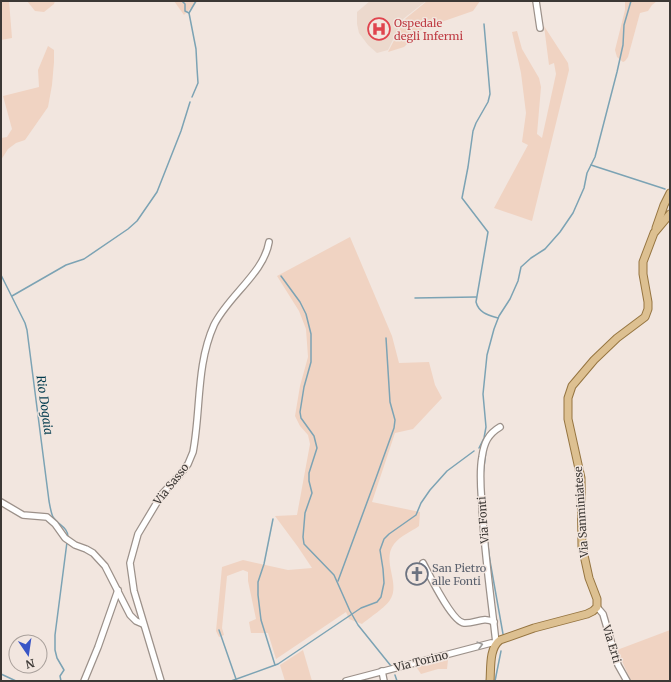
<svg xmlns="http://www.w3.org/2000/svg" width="671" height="682" font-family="Merriweather,serif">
<rect width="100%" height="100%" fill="#f2e6df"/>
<!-- built -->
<polygon fill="#ecd9cd" points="370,1 426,1 403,19 388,50 377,53 368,45 359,33 357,24 357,12"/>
<!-- green -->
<g fill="#f0d3c2">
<polygon points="1,1 9,1 12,38 1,40"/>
<polygon points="27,1 55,1 54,4 44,12 35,11"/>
<polygon points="174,1 198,1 184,15"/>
<polygon points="427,1 480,1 473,11 424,28 417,34 404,47 388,52 405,19"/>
<polygon points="625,1 657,1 652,5 648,11 640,13 628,57 625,61 623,62 617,57 615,50 625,10"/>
<polygon points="544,26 568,63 569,70 532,221 494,208 528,145 522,142 526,113 521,73 512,32 517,31 522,49 539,78 541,87 537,134 542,138 556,74 554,63 549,65"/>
<polygon points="48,46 54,50 54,62 52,85 48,107 25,140 16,143 8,149 1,160 1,138 7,137 12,129 3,96 39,87 38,70"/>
<path d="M350,237L392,336L399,363L429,362L435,385L442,398L413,429L395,433L372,502L420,512L419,526C411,532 401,535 394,544C381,561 401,583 390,600C386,607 369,618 362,624L349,619L346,612L276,659L268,633H251L249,622L256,619L248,581V572L243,570L227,576L222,628L224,635L219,637L216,631L222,567L243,560L288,570L312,568L298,547L275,516L297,515L310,444L308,435L300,426L295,416L300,386L308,357L306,329L299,311L277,276Z"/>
<polygon points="670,630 670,681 631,681 617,650"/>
<polygon points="303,650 312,681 285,681 280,665"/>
<polygon points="448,660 447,669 438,669 421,674 417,668 418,665 423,663 426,666"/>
</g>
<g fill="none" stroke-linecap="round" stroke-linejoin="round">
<!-- stream -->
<g stroke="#7ca3b4" stroke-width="1.5">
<polyline points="182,1 185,4 185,11 189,13 196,49 197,68 198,83 192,97"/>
<polyline points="189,13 196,1"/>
<path d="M484,24L490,94L488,102L476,123L473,131L468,167L462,198L488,232L476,302C479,313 488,315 498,318"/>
<polyline points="591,165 665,189"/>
<path d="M1,275L25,323L27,330L49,501C50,506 51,513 53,517C58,525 68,527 68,537"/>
<polyline points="281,276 300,302 306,314 311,334 311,362 304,387 300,412 301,418 314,436 317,448 309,473 309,481 312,493 305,513 303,537 304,544 334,575 350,611 358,625 391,666"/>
<polyline points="12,296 66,265 84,259 128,229 137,221 157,192 181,131 190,102"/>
<polyline points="415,298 476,297"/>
<polyline points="479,448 484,438 486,427 483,394 487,355 494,329 499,316 510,299 518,281 521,267 531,258 545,249 560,232 573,213 584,188 587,173 595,157 617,72 623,45 624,25 631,1"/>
<polyline points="483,475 486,451"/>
<polyline points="273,519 264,564 258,582 258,595 261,620 275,665"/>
<polyline points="486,531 490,561 503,634"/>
<polyline points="338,581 376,478 394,428 395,420 390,402 386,338"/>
<polyline points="219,630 236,679"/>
<polyline points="1,674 16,681"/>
<polyline points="395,675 397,681"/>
<polyline points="61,681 60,676 64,670 57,658 55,650 55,635 67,542"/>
<polyline points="231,681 278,664 361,608 377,602 381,597 384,583 383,569 380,550 384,539 389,534 416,515 421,503 430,490 447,471 474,451"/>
<polyline points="495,681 501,651"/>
</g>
<!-- minor casing -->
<g stroke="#9c918a" stroke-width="8">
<g id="minor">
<polyline points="536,1 540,28"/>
<polyline points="1,502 23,515 47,517 55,524 65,538 75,545 86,549 93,553 105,566 130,615 136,621 143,624"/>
<path d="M423,563C429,574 452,622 464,623C475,624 483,616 494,622"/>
<polyline points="597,607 603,614 618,665 627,681"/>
<polyline points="382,671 384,681"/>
<polyline points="84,681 98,647 118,590"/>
<path d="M161,681L134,591L130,563L138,534L162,494L178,477L188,464L193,452C201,410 196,365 214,325C228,296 264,273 269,242"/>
<path d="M346,681L491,643H496C491,597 484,551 482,506C481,490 479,473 482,457C484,443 488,434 500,427"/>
</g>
</g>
<!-- major casing -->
<g stroke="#967541" stroke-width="9">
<g id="major">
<polyline points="656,228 664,205 670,193"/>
<path d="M490,681C491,668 489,648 500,640L534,628L587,614L593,611L597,607V599L589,578L582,546L581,478L568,419V398L572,386L594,360L617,338L645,317L648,309V302L643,274V262L654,233L670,214"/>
</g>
</g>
<!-- minor -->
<use href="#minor" stroke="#fff" stroke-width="5.5"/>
<!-- major -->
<use href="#major" stroke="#ddc091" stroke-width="7"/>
</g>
<!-- one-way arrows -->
<defs><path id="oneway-chevron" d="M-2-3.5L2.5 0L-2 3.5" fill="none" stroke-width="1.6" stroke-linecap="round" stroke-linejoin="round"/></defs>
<use stroke="#9e9c9a" href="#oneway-chevron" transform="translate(480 645) rotate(-15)"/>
<!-- icons -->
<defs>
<g id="hospital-ring" transform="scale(1.15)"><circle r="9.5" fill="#f2e6df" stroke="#e0444e" stroke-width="1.5"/><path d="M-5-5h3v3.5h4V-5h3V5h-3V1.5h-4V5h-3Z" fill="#e0444e"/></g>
<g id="church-ring" transform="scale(1.15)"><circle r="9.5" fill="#f2e6df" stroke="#6b7280" stroke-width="1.5"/><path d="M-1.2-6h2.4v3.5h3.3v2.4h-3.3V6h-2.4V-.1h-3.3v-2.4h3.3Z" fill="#6b7280"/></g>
</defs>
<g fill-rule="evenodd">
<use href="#hospital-ring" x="379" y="29"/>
<use href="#church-ring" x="417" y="574"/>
</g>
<g text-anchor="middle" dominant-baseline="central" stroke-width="3" stroke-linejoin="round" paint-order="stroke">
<!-- health labels -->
<g font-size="11" fill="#be3a42" stroke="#f2e6df" text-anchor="start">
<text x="394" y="23">Ospedale<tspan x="394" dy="13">degli Infermi</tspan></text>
</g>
<!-- street labels -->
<g font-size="11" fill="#3c3835" stroke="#f2e6df">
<text transform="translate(171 484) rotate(-52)">Via Sasso</text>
<text transform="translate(581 512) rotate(-94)">Via Sanminiatese</text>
<text transform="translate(483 520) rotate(-94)">Via Fonti</text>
<text transform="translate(612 644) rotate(73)">Via Erti</text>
<text transform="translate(421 661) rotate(-14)">Via Torino</text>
</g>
<!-- worship labels -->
<g font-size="11" fill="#5b616d" stroke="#f2e6df" text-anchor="start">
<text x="432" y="568">San Pietro<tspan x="432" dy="13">alle Fonti</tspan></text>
</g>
<!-- water labels -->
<g font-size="12" font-style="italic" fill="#003a4d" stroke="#f2e6df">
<text transform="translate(45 405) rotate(82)">Rio Dogaia</text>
</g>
</g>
<!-- border -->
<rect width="671" height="682" fill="none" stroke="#3c3835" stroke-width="4"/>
<!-- north arrow -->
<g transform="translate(28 654) rotate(167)"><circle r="19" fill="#f2e6df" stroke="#a9a09b"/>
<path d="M0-3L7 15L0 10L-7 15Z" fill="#3955c6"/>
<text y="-6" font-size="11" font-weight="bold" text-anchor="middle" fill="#3c3835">N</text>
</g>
</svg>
